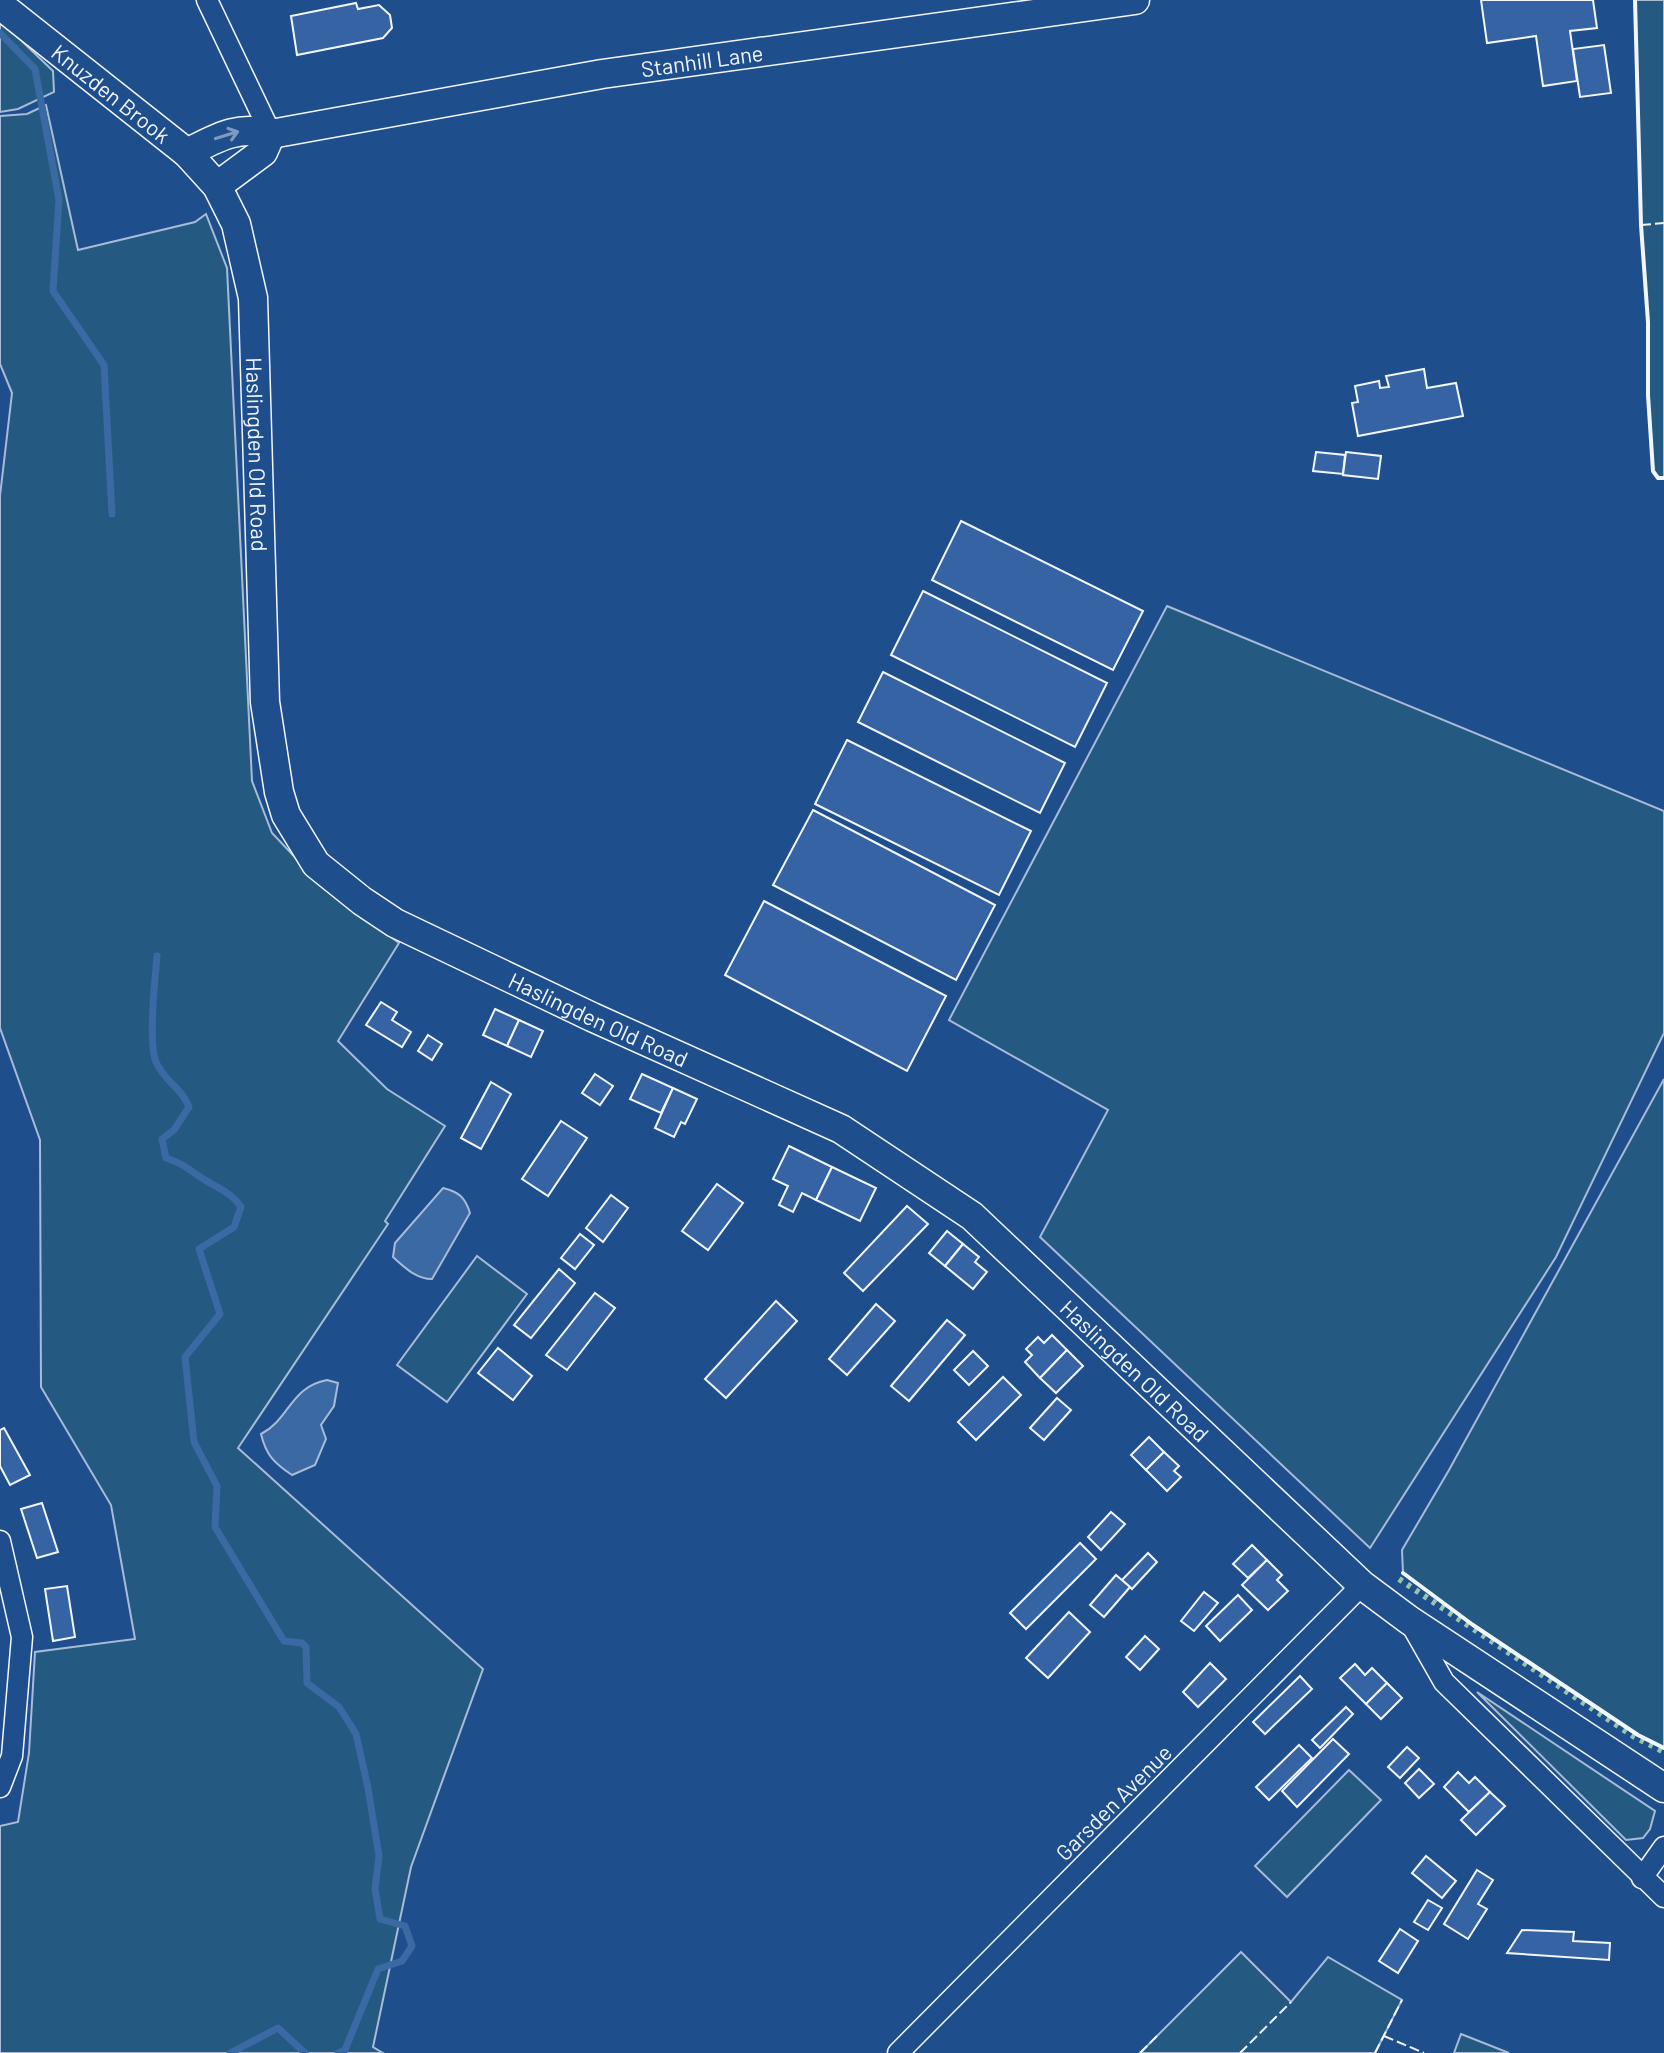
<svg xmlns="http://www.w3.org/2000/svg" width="1664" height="2053" font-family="Barlow,sans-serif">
<rect width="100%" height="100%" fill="#1f4e8c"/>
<!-- green -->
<g fill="#245a82" stroke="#a8bbd7" stroke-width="2">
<polygon points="1635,0 1664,0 1664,478 1658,478 1653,471 1648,395 1648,322 1641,225"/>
<polygon points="0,20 53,71 54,92 18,109 0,112"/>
<polygon points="46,105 78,250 195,222 206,214 227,268 252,781 272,833 325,889 399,943 338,1041 387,1089 445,1126 385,1221 388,1224 238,1448 483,1669 411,1867 373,2047 383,2053 0,2053 0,1826 18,1822 29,1753 35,1652 135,1639 111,1505 41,1387 40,1140 0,1028 0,496 12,393 0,364 0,116 27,114"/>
<polygon points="1167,606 1664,811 1664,1033 1556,1257 1370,1548 1040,1237 1108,1110 949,1020"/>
<polygon points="1664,1079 1664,1748 1638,1735 1473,1625 1403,1573 1402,1550 1449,1470"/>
<polygon points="477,1256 527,1294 447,1402 397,1365"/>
<polygon points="1477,1692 1655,1811 1650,1829 1643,1838 1626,1840"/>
<polygon points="1349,1770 1381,1800 1287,1897 1255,1866"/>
<polygon points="1241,1952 1291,2002 1328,1957 1402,2000 1375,2053 1140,2053"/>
<polygon points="1461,2034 1509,2053 1454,2053"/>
</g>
<!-- water -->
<g fill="#3b69a3" stroke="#a8bbd7" stroke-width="2">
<path d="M443,1188C459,1192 465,1197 470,1213L432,1279C416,1279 404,1267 393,1257L395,1243Z"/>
<path d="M327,1380L338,1383L334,1406L321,1425L326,1439L315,1465L292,1475C274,1463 266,1455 261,1434C290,1419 290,1387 327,1380Z"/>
</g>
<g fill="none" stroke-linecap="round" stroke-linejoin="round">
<!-- stream -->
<g stroke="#3b69a3" stroke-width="7">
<polyline points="0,33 35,69 59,200 53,291 104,365 112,514"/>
<path d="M157,956C155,980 148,1042 156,1062C164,1081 182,1088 189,1107L174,1130L162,1139L166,1158C187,1165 188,1170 205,1180C219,1189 231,1192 241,1207L234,1227L199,1249L220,1314L185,1357L194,1442L217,1486L215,1527L284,1641L302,1643L306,1647L307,1683L339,1707L356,1734L368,1788L379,1856L375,1889L380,1919L405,1926L412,1946L402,1961L378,1969L345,2050L338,2053"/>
<polyline points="230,2053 278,2028 305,2053"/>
</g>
</g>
<!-- building -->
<g fill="#3563a3" stroke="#f2f6ff" stroke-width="2">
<polygon points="1481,0 1593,0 1597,28 1570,31 1577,81 1543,86 1536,36 1487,43"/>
<polygon points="356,3 358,9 379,5 390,15 392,28 383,38 297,55 291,16"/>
<polygon points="1604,45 1611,93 1580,97 1573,49"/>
<polygon points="1424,369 1427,388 1456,383 1463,416 1358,436 1352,403 1358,402 1355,386 1379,381 1380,388 1389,387 1386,376"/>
<polygon points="1316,452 1345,455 1343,474 1313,471"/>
<polygon points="1346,452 1381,456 1378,479 1343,475"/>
<polygon points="961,521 1143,611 1113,670 932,580"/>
<polygon points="923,591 1107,683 1075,747 891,655"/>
<polygon points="883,672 1065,763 1040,813 858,722"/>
<polygon points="847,740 1031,831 999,895 815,804"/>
<polygon points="813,810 995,905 956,980 773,885"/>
<polygon points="764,901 946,996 907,1071 725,975"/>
<polygon points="381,1002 397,1012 392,1020 411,1032 402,1047 366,1025"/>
<polygon points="495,1009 519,1020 507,1046 483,1035"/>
<polygon points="519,1020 543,1031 531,1057 507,1046"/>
<polygon points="428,1035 442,1044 432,1060 418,1051"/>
<polygon points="595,1074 613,1086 600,1105 582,1093"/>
<polygon points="642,1074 673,1088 661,1113 630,1099"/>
<polygon points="491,1082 511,1094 481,1149 461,1138"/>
<polygon points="673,1088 697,1099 685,1124 681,1122 674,1137 655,1128"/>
<polygon points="561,1121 587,1138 548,1196 522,1179"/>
<polygon points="789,1146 832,1167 816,1200 802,1193 793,1212 779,1205 788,1186 773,1179"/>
<polygon points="832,1167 876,1188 860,1221 816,1200"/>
<polygon points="717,1184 743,1203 708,1250 682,1231"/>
<polygon points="611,1195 628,1208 603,1242 586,1228"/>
<polygon points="907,1206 928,1224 863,1291 844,1273"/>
<polygon points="947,1231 963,1244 945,1266 929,1253"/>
<polygon points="580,1234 594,1245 575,1269 561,1258"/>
<polygon points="963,1244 979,1257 975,1262 987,1272 973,1289 945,1266"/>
<polygon points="559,1269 575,1283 531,1338 514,1325"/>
<polygon points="595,1293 615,1308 567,1370 546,1355"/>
<polygon points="776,1301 797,1321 726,1398 705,1379"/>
<polygon points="876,1304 895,1321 847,1375 829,1359"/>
<polygon points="947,1320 965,1335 909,1401 891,1386"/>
<polygon points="1052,1335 1067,1350 1040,1378 1025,1362 1032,1355 1026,1349 1038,1337 1044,1343"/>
<polygon points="498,1348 532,1376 513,1400 478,1373"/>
<polygon points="1067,1350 1083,1366 1056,1393 1040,1378"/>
<polygon points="973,1351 988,1366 969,1385 954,1370"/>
<polygon points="1003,1377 1021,1395 976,1440 958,1422"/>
<polygon points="1057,1398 1071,1410 1044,1440 1030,1428"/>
<polygon points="4,1428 30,1475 10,1485 0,1466 0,1430"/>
<polygon points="1149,1437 1164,1452 1146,1470 1131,1455"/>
<polygon points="1164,1452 1179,1466 1174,1471 1181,1477 1167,1491 1146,1470"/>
<polygon points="42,1503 58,1552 37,1558 21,1509"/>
<polygon points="1111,1512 1125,1524 1101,1550 1088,1537"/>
<polygon points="1080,1543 1096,1559 1026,1629 1010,1613"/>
<polygon points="1252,1545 1267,1560 1248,1578 1233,1564"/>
<polygon points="1148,1553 1157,1562 1132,1589 1122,1580"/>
<polygon points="1267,1560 1282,1575 1277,1580 1288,1591 1268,1610 1242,1585"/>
<polygon points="1116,1575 1130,1587 1104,1617 1090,1605"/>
<polygon points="67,1586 75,1637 53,1641 45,1589"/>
<polygon points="1204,1592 1218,1603 1194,1631 1181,1621"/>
<polygon points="1238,1595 1252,1610 1220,1641 1206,1626"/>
<polygon points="1069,1612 1090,1632 1048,1678 1026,1658"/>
<polygon points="1145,1636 1159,1649 1140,1670 1126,1657"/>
<polygon points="1210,1663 1226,1679 1198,1707 1183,1692"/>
<polygon points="1355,1664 1365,1675 1372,1668 1387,1683 1366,1704 1340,1678"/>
<polygon points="1300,1676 1312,1689 1265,1734 1253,1722"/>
<polygon points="1387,1683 1402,1698 1381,1719 1366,1704"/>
<polygon points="1346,1707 1353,1714 1320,1748 1312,1740"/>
<polygon points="1333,1739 1349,1754 1297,1807 1282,1791"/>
<polygon points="1299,1745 1312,1758 1269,1800 1256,1787"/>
<polygon points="1407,1747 1419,1758 1400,1778 1388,1767"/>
<polygon points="1419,1769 1434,1784 1419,1798 1405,1783"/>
<polygon points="1458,1772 1469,1783 1475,1777 1490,1792 1469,1812 1444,1787"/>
<polygon points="1490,1792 1505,1806 1476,1835 1461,1820"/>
<polygon points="1426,1856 1456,1881 1442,1898 1412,1873"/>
<polygon points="1477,1870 1493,1880 1478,1904 1487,1909 1468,1939 1444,1924"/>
<polygon points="1428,1900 1442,1908 1428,1930 1414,1922"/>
<polygon points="1400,1929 1418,1941 1398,1973 1379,1961"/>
<polygon points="1522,1930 1574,1932 1573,1941 1610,1943 1609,1960 1507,1953"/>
</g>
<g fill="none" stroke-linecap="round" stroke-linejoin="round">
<!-- street casing -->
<g stroke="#f2f6ff" stroke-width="23">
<g id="street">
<polyline points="207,0 271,134"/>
<polyline points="0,1541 22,1637 12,1756 0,1787"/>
<polyline points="1411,1624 1444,1682 1664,1897"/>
<polyline points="1642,1878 1664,1847"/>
<polyline points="898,2053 1362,1585"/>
</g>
</g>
<!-- secondary casing -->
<g stroke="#f2f6ff" stroke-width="31">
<g id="secondary">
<path id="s1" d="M0,5L187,153L217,186L236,224L253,298L265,702L279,792L286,815L316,864L362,901L395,923L592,1017L841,1129L972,1216L1362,1585L1409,1620L1664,1788"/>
<path id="s2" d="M187,153C217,138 236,125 271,134L602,74L1135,0"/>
<polyline points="217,186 263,152 271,134"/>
</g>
</g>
<!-- street -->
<use href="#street" stroke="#1f4e8c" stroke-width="20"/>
<!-- secondary -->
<use href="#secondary" stroke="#1f4e8c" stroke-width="28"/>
<!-- hedge -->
<polyline stroke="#97c8a6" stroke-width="6" stroke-dasharray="4 6" stroke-linecap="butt" points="1399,1579 1633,1736 1664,1752"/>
<!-- fence -->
<g stroke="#f2f6ff" stroke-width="2" stroke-dasharray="10 4" stroke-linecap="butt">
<polyline points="1641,225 1664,223"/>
<polyline points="1384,2036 1424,2053"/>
<polyline points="1140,2053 1157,2036"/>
<polyline points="1240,2053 1291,2002"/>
<polyline points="1375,2053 1402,2000"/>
</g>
<!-- wall -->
<g stroke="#f2f6ff" stroke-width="4">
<polyline points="1635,0 1641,225 1648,322 1648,395 1653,471 1658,478 1664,478"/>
<polyline points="1403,1573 1473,1625 1638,1735 1664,1748"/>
</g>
</g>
<!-- one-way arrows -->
<defs><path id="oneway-shaft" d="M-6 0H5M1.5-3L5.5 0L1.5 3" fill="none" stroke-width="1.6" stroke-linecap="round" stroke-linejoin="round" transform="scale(2)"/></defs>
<use stroke="#7e9ac0" href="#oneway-shaft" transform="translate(227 135) rotate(-17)"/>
<g text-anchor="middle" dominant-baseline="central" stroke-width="6" stroke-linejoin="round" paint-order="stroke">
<!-- street labels -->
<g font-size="22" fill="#f2f6ff" stroke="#1f4e8c">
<text stroke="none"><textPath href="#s2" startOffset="526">Stanhill Lane</textPath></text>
<text stroke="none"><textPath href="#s1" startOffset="142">Knuzden Brook</textPath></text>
<text stroke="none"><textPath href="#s1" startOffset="558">Haslingden Old Road</textPath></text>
<text stroke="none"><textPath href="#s1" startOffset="1302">Haslingden Old Road</textPath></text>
<text stroke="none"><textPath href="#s1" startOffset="1950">Haslingden Old Road</textPath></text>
<text transform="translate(1113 1802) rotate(-45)">Garsden Avenue</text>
</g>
</g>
</svg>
